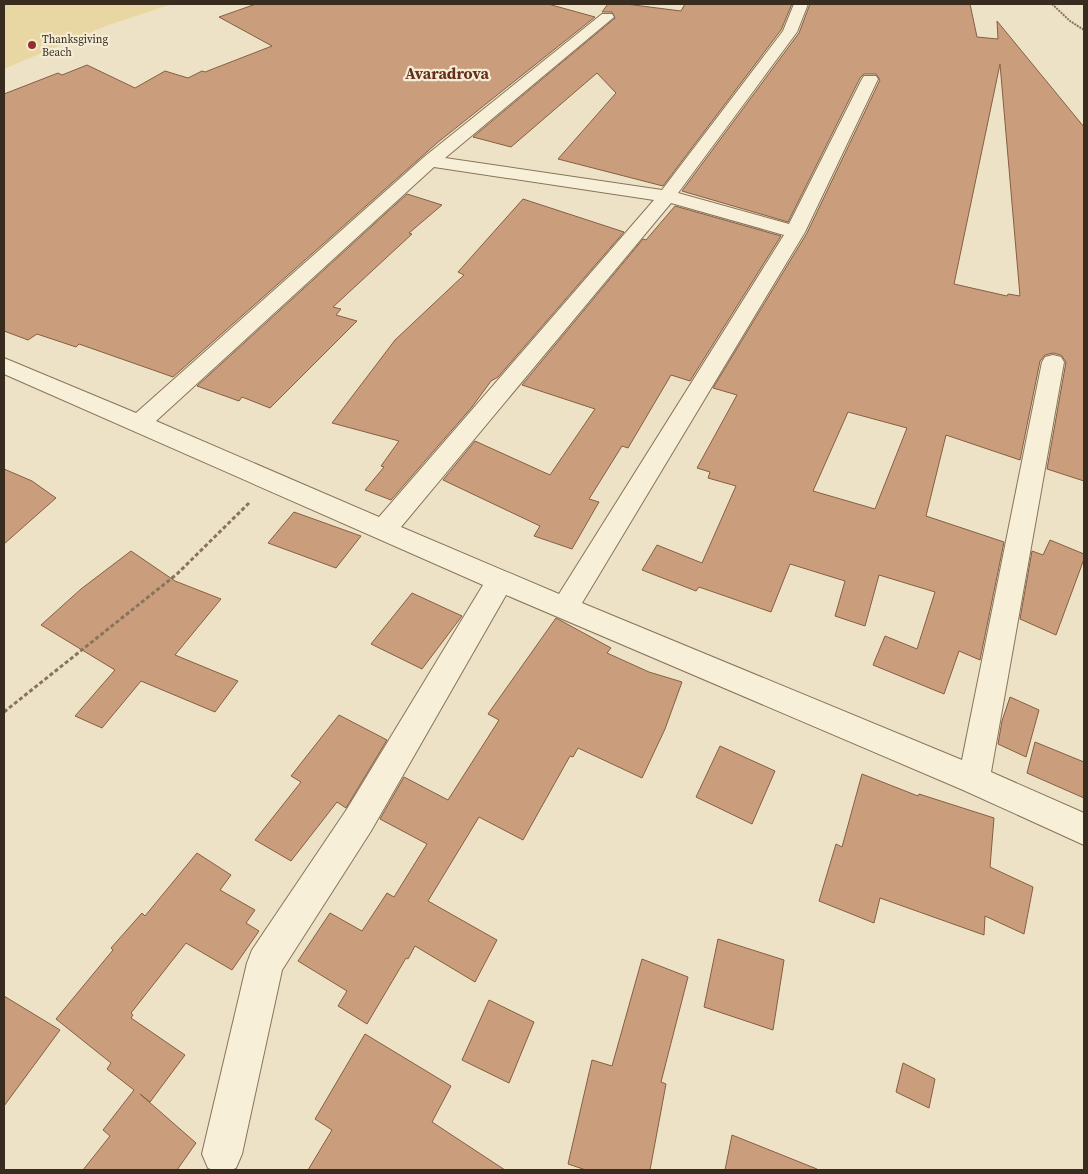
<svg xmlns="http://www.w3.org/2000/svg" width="1088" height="1174" font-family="'Source Serif 4',serif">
<rect width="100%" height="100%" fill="#ede2c5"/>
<!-- sand -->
<polygon fill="#e8d7a3" points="4,4 172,4 108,25 4,69"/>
<!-- building -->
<g fill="#ca9e7c" stroke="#865f42" fill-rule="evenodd">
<polygon points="256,4 548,4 595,17 437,143 173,377 79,344 76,347 37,334 28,340 4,331 4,94 58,73 62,75 87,65 135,88 165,71 188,78 202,71 205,72 272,46 219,17"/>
<polygon points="608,4 626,4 681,11 685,4 792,4 781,30 663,186 558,159 616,93 597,73 511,147 473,137 615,18 612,12 602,12"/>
<path d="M810,4H970L977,37L998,39L997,21L1084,127V481L1047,469L1066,362L1061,355L1053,353L1045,355L1040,361L1020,460L946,435L926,516L1004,542L980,660L959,651L944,694L873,665L885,636L917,649L935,592L879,575L865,626L835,616L845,581L790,564L771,612L699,587L696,591L642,570L657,545L702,563L736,486L708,478L710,472L697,468L737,395L713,388L807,233L880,80L876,74H864L860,78L788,222L682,191L799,33ZM1000,64L1020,296L1008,294L1007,296L954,284ZM848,412L907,428L875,509L813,491Z"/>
<polygon points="407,194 442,205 409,233 412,234 333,307 341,309 336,315 357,321 270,408 242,397 239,401 197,386"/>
<polygon points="523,199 624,232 498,377 491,381 472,407 391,500 365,490 384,467 381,466 399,441 332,423 395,340 464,275 458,272"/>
<polygon points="675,206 781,236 690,381 671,375 628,448 622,446 589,499 599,502 572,549 534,536 540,526 443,480 475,441 550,475 595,409 522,385 643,239 646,240"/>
<polygon points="4,469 32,481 56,498 4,544"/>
<polygon points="294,512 361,536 336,568 268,543"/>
<polygon points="1050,540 1084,554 1084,559 1056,635 1020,619 1032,551 1043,555"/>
<polygon points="131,551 175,581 221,599 175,655 238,681 215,712 141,681 102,728 75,716 115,670 41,625 81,589"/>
<polygon points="412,593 462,616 422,669 371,644"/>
<polygon points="556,618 611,648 607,653 649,672 682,682 665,729 642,778 578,748 573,757 570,756 523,840 479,817 428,901 497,940 475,982 415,946 408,959 406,958 367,1024 338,1006 347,991 298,961 330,913 362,931 387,893 394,897 427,844 380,819 404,777 448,800 499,720 488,714"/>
<polygon points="1010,697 1039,710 1026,757 998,744 1002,721"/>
<polygon points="339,715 387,740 346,808 337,802 291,861 255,840 301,782 291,776"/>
<polygon points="1035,742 1084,762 1084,798 1027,773"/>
<polygon points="720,746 775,771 752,824 696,797"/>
<polygon points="862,774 918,796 919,794 994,818 990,867 1033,887 1024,934 985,916 984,935 880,898 874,923 819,901 836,844 842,847"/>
<polygon points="197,853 231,875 220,890 255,910 246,923 259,931 232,970 186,943 131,1013 133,1015 131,1018 185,1055 150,1102 140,1094 196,1143 177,1170 83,1170 110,1136 103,1130 134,1090 107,1069 111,1063 56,1019 113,950 111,948 142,913 145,916"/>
<polygon points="718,939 784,960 773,1030 704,1007"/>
<polygon points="642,959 688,977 661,1082 666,1084 650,1170 586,1170 568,1164 592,1060 612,1066"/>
<polygon points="4,996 60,1030 4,1106"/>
<polygon points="489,1000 534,1022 509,1083 462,1060"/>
<polygon points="365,1034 451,1086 432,1122 505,1170 308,1170 332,1130 315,1119"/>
<polygon points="903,1063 935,1079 929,1108 896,1092"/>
<polygon points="732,1135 817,1169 816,1170 725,1170"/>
</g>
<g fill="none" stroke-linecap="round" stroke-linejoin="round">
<!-- minor casing -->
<g stroke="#88745c" stroke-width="2">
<path id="minor" d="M794,4H808L797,32L678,193L789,224L862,79L864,76H876L878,79L805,232L582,603L962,760L1042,362L1045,357L1053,355L1061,357L1064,362L991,772L1084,813V845L963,790L506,595L371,831L282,970L242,1154L236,1168C228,1172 216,1172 208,1168L202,1154L247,963L252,950L347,809L483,585L4,374V358L136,413L424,157L602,14H612L614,17L445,158L662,190L783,31ZM434,167L654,200L379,517L156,421ZM671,203L784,235L559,594L401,527Z"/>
</g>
<!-- path-far1 -->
<polyline stroke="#88745c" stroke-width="2" stroke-dasharray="2 1" stroke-linecap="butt" points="1052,4 1070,21 1084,30"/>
<!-- path -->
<polyline stroke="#88745c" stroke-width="3" stroke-dasharray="4 2.5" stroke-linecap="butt" points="4,712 177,574 249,503"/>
<!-- minor -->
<use href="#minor" fill="#f8efd8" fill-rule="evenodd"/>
</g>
<!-- markers -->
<circle fill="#952f2d" stroke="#f5ecd5" stroke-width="2" cx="32" cy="45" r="5"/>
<g text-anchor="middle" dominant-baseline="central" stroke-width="4.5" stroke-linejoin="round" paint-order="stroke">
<!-- far-poi labels -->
<g font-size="11" fill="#382c1f" stroke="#f5ecd5" text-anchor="start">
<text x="42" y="39">Thanksgiving<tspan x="42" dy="13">Beach</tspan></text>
</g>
<!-- far-district labels -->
<g font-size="16" font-weight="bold" fill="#642f20" stroke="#f5ecd5">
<text x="447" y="73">Avaradrova</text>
</g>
</g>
<!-- border -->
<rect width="1088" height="1174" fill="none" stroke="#382c1f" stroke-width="10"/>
</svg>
